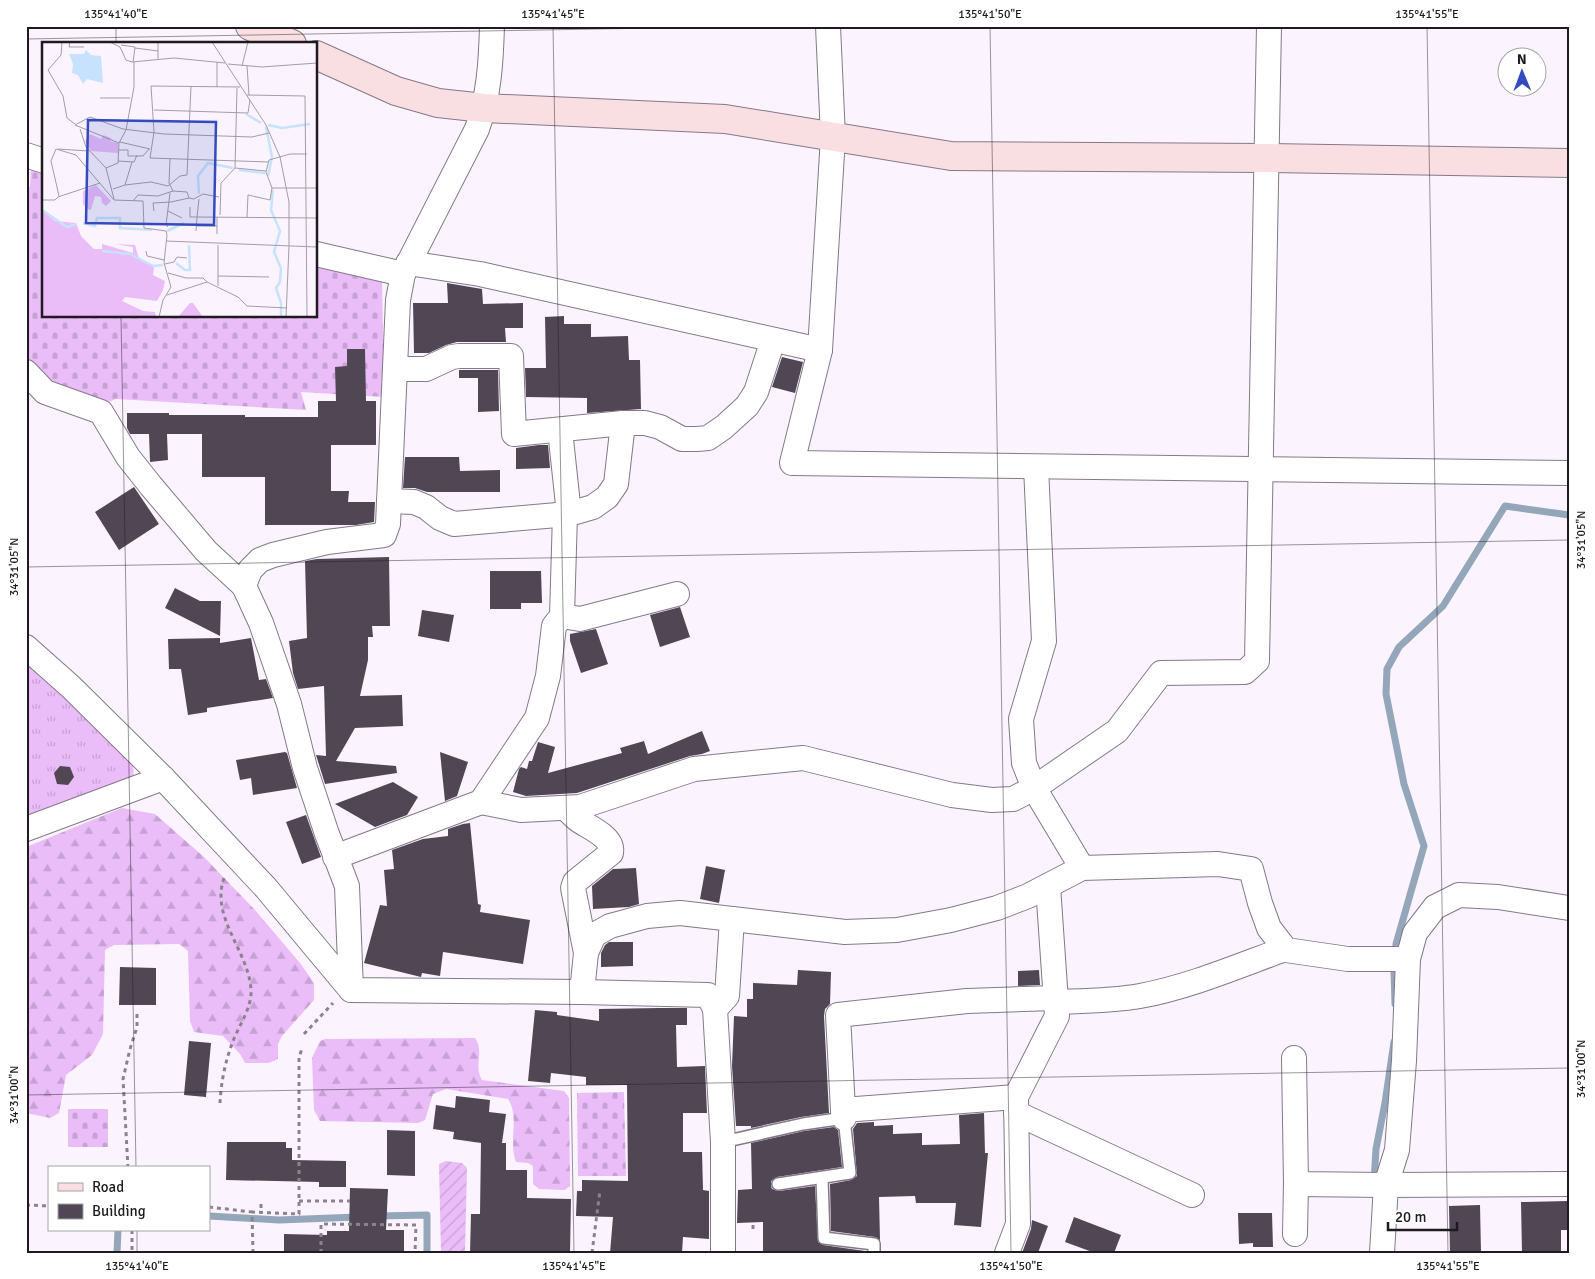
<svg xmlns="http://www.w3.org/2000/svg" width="1595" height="1279" font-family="Signika,sans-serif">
<defs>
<pattern id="grass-tufts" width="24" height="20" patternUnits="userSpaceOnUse" patternTransform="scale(1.25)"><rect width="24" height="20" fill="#eabcf8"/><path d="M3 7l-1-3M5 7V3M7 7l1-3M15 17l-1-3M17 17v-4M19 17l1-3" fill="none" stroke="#c8a1d4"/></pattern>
<pattern id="forest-firs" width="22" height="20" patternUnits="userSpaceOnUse" patternTransform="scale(1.25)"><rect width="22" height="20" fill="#eabcf8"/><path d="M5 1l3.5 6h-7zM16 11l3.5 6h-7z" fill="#c8a1d4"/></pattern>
<pattern id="cemetery-stones" width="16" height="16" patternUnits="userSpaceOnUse" patternTransform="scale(1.25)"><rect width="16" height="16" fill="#eabcf8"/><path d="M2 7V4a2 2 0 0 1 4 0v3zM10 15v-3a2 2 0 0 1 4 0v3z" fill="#c8a1d4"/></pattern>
<pattern id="garden-furrows" width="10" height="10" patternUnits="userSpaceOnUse" patternTransform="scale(1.25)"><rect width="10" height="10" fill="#eabcf8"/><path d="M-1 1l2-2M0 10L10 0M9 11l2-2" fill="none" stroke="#c8a1d4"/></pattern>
</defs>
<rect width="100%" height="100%" fill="#fbf4fe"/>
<!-- grass -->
<polygon fill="url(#grass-tufts)" points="26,660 41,671 133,765 134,779 26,817"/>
<!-- forest -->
<g fill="url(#forest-firs)">
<polygon points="122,808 155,814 204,857 255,910 300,963 314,983 314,1000 282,1036 278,1044 278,1059 269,1063 245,1063 240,1054 223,1036 194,1032 190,1021 188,951 179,944 114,945 105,950 103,1034 92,1055 66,1075 59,1113 50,1118 26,1113 26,847"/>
<path d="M475,1038C485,1052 473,1067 482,1080L564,1091L569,1098L570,1186L565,1190L539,1189L533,1184V1166L528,1163L516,1162C508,1141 520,1117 508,1099L446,1089L433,1094L425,1120L418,1123L320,1121L314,1110L312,1058L320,1041L325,1039Z"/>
</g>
<!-- cemetery -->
<g fill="url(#cemetery-stones)">
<polygon points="31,169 44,172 44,316 316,316 316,264 382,279 384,397 301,392 306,410 116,399 100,405 50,385 26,360 26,187 30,187"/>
<polygon points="624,1092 626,1176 578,1176 577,1093"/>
<rect x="68" y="1109" width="40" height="38"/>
</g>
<!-- garden -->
<polygon fill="url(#garden-furrows)" points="446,1161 462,1163 467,1168 465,1253 441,1253 439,1164"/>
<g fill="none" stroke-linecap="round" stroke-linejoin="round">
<!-- stream -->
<g stroke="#94a6ba" stroke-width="7">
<polyline points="1395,1004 1394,971 1396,944 1424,846 1404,784 1386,694 1387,669 1399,647 1443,606 1505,506 1569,515"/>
<polyline points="1374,1182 1376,1149 1385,1103 1394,1042"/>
<polyline points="209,1216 279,1220 358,1217"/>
<polyline points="379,1216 427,1215 427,1253"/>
<polyline points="117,1253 118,1230"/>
</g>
</g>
<!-- building -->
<g fill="#514754">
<polygon points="447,283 482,289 483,304 523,303 523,328 505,328 506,342 457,342 446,345 429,353 414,353 413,303 448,303"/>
<polygon points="564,316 564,324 591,324 591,337 628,336 629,360 640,360 641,409 587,413 587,398 526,397 525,368 546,368 545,317"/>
<polygon points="347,349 365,349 366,401 376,401 376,445 331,445 331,491 349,491 348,502 375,502 374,522 356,525 265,525 265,477 202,477 202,434 167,434 168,460 150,462 149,434 130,434 127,428 127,413 169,413 169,415 245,415 245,417 318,417 318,401 336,401 335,367 347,366"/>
<polygon points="782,357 803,362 795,393 772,387"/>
<polygon points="459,370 498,370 499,411 478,412 478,378 459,378"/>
<polygon points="539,445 548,445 550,468 516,469 516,448"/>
<polygon points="405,457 459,457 460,471 500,470 500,492 427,492 415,488 403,488"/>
<polygon points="134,487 159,524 119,550 95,512"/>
<polygon points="389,557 390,626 372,626 373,637 368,637 368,660 360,696 402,695 403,726 355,728 336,761 396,766 397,773 325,784 316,755 326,756 324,686 298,689 293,673 289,641 307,638 305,561 317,559"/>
<polygon points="490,571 541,571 542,603 521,603 521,609 490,609"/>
<polygon points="175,588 200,601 221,601 220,636 165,608"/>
<polygon points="680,607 690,637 660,647 650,615"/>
<polygon points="422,610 454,615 449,642 418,636"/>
<polygon points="596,629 608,664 581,673 570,641 570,634"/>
<polygon points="220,638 220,643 251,638 259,680 266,679 273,698 207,708 207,712 188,715 181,669 169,669 168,639"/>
<polygon points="702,731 710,751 702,754 690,756 577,793 526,796 513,792 519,769 521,767 527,769 529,761 532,761 538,742 555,747 548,773 622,753 620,748 644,741 648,754"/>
<polygon points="285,752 287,753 297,788 253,795 251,778 240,780 236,760"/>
<polygon points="440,752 468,762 457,796 445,801"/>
<polygon points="60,766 70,767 74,777 68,785 57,784 54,773"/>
<polygon points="393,782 418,797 407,815 375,827 335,804"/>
<polygon points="306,815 321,857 302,864 286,822"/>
<polygon points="470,823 478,904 481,905 480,912 530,920 523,964 443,952 440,976 422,973 421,977 364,963 380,905 387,906 384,870 394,869 392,850 423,839 448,836 448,829 463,824"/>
<polygon points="706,866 725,870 719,903 700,899"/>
<polygon points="636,868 639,904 629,907 593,909 592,886 613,869"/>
<polygon points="609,942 633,942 633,966 601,967 601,953 605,945"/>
<polygon points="120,967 156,968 156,1005 119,1005"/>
<polygon points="798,970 831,972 830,1004 825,1009 824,1016 829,1113 801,1117 751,1128 751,1126 736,1126 732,1066 734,1016 747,1017 747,999 753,999 753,983 797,985"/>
<polygon points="1039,970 1040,985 1018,986 1018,971"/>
<polygon points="659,1008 687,1008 687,1025 676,1025 677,1067 705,1066 707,1113 683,1113 683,1152 702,1152 703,1190 709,1191 709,1239 683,1237 682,1253 610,1253 613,1217 576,1216 577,1191 582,1191 582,1180 628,1181 627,1085 586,1085 586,1077 551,1073 550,1083 528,1081 535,1010 557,1012 557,1015 599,1021 599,1009"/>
<polygon points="189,1041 211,1043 206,1097 184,1095"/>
<polygon points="456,1096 490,1100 489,1112 506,1114 502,1143 506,1143 506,1170 527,1170 527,1198 571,1199 570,1253 470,1253 471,1214 480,1214 481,1143 453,1139 454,1132 433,1129 436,1105 455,1108"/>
<polygon points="984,1113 985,1153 988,1153 981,1227 954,1225 956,1203 916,1203 915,1196 879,1197 880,1240 875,1237 831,1231 830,1184 851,1180 857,1176 853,1129 857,1123 874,1122 874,1126 893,1125 893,1134 922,1133 922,1145 960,1144 959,1115"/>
<polygon points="834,1127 838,1130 842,1167 777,1177 771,1181 771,1186 772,1189 779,1191 815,1186 818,1242 823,1245 865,1251 865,1253 763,1253 763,1222 737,1223 738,1190 752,1189 751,1143 804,1131"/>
<polygon points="387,1130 415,1131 415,1176 387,1175"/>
<polygon points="227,1142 286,1142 286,1148 292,1148 292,1160 346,1161 346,1187 319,1187 319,1182 226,1180"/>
<polygon points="350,1188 388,1189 386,1230 404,1230 404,1253 284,1253 284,1234 327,1235 327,1231 349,1231"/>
<polygon points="1569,1201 1569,1230 1561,1230 1561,1253 1522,1253 1521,1202"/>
<polygon points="1480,1205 1481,1253 1450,1253 1449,1206"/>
<polygon points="1238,1213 1272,1213 1273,1247 1253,1247 1253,1243 1239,1244"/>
<polygon points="1074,1217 1121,1235 1114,1253 1095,1253 1065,1242"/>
<polygon points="1032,1220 1048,1226 1038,1253 1022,1253 1031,1229"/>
</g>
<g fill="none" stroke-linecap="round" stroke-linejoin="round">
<!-- lane casing -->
<g stroke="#847888" stroke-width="14">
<g id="lane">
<polyline points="723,1142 803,1124 844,1118 850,1173 778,1184"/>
<polyline points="822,1178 824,1238 874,1244 874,1253"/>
</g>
</g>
<!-- street casing -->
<g stroke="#847888" stroke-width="26">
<g id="street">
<polyline points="828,26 833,137 820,350 792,463 1569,473"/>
<polyline points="26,155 44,161"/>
<polyline points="316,254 403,274"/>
<polyline points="408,263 480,274 820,350"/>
<polyline points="395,369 426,369 452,357 459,356 511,356 514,434 623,423 645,423 660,427 682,439 697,439 708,438 724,427 747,406 756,392 773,340"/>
<polyline points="26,372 45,392 101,412 128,457 151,486 206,551 244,586"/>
<polyline points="560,430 569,514"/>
<polyline points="1036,467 1044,641 1021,719 1024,763 1034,788 1082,868"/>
<polyline points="389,501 414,502 426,507 440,518 454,524 569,514 593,507 607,497 616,484 623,423"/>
<polyline points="562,616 580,619 677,594"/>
<polyline points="26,647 71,687 163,778 266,888 351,990 582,992 708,995 715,1009 723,1142 723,1253"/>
<polyline points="481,802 521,810 580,807 694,769 803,758 952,795 992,800 1013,799 1034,788 1117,731 1161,673 1245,672 1257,661 1269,26"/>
<path d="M565,808C569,811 572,815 577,819C587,827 614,836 611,853L575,882L573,888L586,953"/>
<polyline points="26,829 163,778"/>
<polyline points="335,857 481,802 537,718 548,676 554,626 562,616 565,514"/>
<path d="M351,990L347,886L327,834L305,768L289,704L261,623L244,586L250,570L260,560L273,555L327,542L384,535L388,524L398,300L403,274L477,129C489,96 491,62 492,26"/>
<polyline points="582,992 586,953 594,935 610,926 647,916 680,913 845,932 897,930 951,920 997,908 1028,896 1082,868 1218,864 1251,869 1260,903 1269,928 1286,950 1348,959 1408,959 1415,933 1435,907 1459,895 1498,897 1569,908"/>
<path d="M1056,1002C1084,1001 1112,1001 1140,996C1189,987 1238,966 1285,949"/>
<polyline points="715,1009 727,996 732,919"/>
<polyline points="1294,1058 1296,1184 1386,1185 1397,1150 1404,1061 1408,959"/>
<polyline points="843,1110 838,1015 967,1001 1056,998"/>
<polyline points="1016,1113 1192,1195"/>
<polyline points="844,1118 843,1110 1016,1097"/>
<polyline points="1295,1234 1296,1184"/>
<polyline points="1007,1253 1018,1224 1016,1097 1057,1016 1048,886"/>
<polyline points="1382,1253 1386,1185 1569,1184"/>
</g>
</g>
<!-- secondary casing -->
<g stroke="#847888" stroke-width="30">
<g id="secondary">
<polyline points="250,26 292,44"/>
<polyline points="316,55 396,91 438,103 484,108 725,119 951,156 1267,158 1569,163"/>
</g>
</g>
<!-- path -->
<g stroke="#89848c" stroke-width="3" stroke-dasharray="4 4" stroke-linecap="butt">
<polyline points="304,1034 333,1003"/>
<path d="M220,1103C221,1083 225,1062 232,1044C238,1026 252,1009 251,990C249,951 210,918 224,878"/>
<polyline points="128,1168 123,1079 130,1049 137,1027 137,1010"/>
<polyline points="299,1201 350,1201"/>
<polyline points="261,1204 261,1212"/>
<polyline points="26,1205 49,1206"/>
<polyline points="209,1207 252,1212"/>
<polyline points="753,1225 753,1231"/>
<polyline points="132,1230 132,1253"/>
<polyline points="253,1253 252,1212 299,1214 299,1058 302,1048"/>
<polyline points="321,1253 321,1224 416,1225 415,1253"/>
<polyline points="592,1253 600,1190"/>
</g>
<!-- lane -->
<use href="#lane" stroke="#fff" stroke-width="11"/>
<!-- street -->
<use href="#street" stroke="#fff" stroke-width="24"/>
<!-- secondary -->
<use href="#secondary" stroke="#fadfe2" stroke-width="28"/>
</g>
<!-- ticks -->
<path fill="none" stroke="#1e1a20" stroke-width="1" stroke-opacity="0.45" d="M116,26V44M553,26L574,1253M990,26L1011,1253M1427,26L1448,1253M26,39L769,26M121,316L136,1168M26,567L1569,540M26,1095L1569,1068M137,1230V1253"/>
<!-- overview -->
<g transform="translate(42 42)">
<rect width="275" height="275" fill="#fbf4fe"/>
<path d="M54,143L69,159L64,164L60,161L59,155L53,154L49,168L45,167L41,162V149ZM0,167L13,179L34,181L39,194L52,207H60V202L91,211V205L73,202L93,203L97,217L112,225L111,233L123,239L121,248L115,259L83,255L80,259L101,269L113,270L114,275H0ZM148,261H151L161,275H136Z" fill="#eabcf8"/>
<path d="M48,92L59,97L61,93L69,96L68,99L76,101V111L49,109L43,99Z" fill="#eabcf8"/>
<path d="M44,8L49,13L59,14L61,41L45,37L41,42L36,33L30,31L31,22L27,12H42Z" fill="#c7e2fc"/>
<path fill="none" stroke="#c7e2fc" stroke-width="2.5" d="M204,72L219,81M226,83L240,86L268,82M224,85L230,115L226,134M197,128L223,131M231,148L229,168L238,189L232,210L239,226L238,240L234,246L239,261V275M157,152L156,134L166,121L191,126M0,168L25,185L34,182M41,181L53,184L55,176H78V186L110,188M125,189L142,181M60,209L88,212L111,224L121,223M134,221L143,228H148L147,203"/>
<path fill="none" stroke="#a39da5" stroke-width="1" d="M20,0L19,13L6,28L21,54L25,76L33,82M28,0L27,5H42M68,0L78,5L84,18L90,20L132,16L183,21M170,0L224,83L238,115L247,160V204M79,3L93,5L91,20M93,6L116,9M116,18V0M175,20V45M186,22L220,25L275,21M200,24L206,0M205,24L207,53M198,45L109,44L112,90L108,116L227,120M205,53L263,54L265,275M58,56H88M112,68L206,71L208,58M38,87L44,105L64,126M78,100L108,107M77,101L33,83L48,75L81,87L122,92L210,95L227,91M16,107L46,109M77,108H86V114H101L107,107M128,117L127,141L131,149M76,119L92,120L95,113M193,126L224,129M83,143L109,140L126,144L138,134L145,133L149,44M230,146L224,130L227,118L248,112H265M71,147L83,143L90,120M17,154L9,119L14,107L34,113L72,158L101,159L102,186L124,189L125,193L122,221L129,245L121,258L117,275M72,157L64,126L76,121L77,101L84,88L92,45V20M0,158H13L16,155L58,141M91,159L96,153L116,154L131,149L145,150L147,156L152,157L161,152L177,155M129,160L147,156M148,165V175H155L157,157M112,169L111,161L129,160M126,169L140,176M178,173L179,141L193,126L195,46M175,175V192M205,175L206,153L228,158L230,146H275M154,184H175M126,185L124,183L128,151M154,189L155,175L275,176M124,199L275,205M104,209L105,214L122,218M123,222L132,220L135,215L145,216M126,231L144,236H161L165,240M176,234L227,235M176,244V203M125,253L165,240L196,255L205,264L245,266M244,275L247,204"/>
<path fill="#334bbc" fill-opacity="0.15" stroke="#334bbc" stroke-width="2.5" d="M46,78L174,80L172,183L44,181Z"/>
<rect width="275" height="275" fill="none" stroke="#1e1a20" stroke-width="2.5"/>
</g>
<!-- border -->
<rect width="1595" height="1279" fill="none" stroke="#ffffff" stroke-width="55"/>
<!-- legend -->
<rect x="48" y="1166" width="162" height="65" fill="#ffffff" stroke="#a5a3a6"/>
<rect x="58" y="1183" width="25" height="8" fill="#fadfe2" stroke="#a5a3a6"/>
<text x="92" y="1192" font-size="15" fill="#1e1a20">Road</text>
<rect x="58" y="1204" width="25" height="15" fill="#514754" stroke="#a5a3a6"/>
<text x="92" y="1216" font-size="15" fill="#1e1a20">Building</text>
<!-- north arrow -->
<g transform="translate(1522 72) rotate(359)"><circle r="24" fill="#ffffff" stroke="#a5a3a6"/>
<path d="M0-4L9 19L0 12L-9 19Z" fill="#334bbc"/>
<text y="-8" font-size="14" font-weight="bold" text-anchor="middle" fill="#1e1a20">N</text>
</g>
<!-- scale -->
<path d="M1388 1222v8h69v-8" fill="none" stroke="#1e1a20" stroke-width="2.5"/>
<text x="1395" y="1222" font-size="15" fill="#1e1a20" stroke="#ffffff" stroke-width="4" paint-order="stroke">20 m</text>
<rect x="28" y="28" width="1540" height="1224" fill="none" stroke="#1e1a20" stroke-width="2"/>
<g font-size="12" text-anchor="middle" fill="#1e1a20">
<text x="116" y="18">135°41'40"E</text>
<text x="553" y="18">135°41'45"E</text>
<text x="990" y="18">135°41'50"E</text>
<text x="1427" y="18">135°41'55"E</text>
<text transform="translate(1581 540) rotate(-90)" y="4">34°31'05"N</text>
<text transform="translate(14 567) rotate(-90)" y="4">34°31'05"N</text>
<text transform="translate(1581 1069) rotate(-90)" y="4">34°31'00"N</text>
<text transform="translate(14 1095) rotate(-90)" y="4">34°31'00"N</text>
<text x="137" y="1270">135°41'40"E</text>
<text x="574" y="1270">135°41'45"E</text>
<text x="1011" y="1270">135°41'50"E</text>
<text x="1448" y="1270">135°41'55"E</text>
</g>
</svg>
